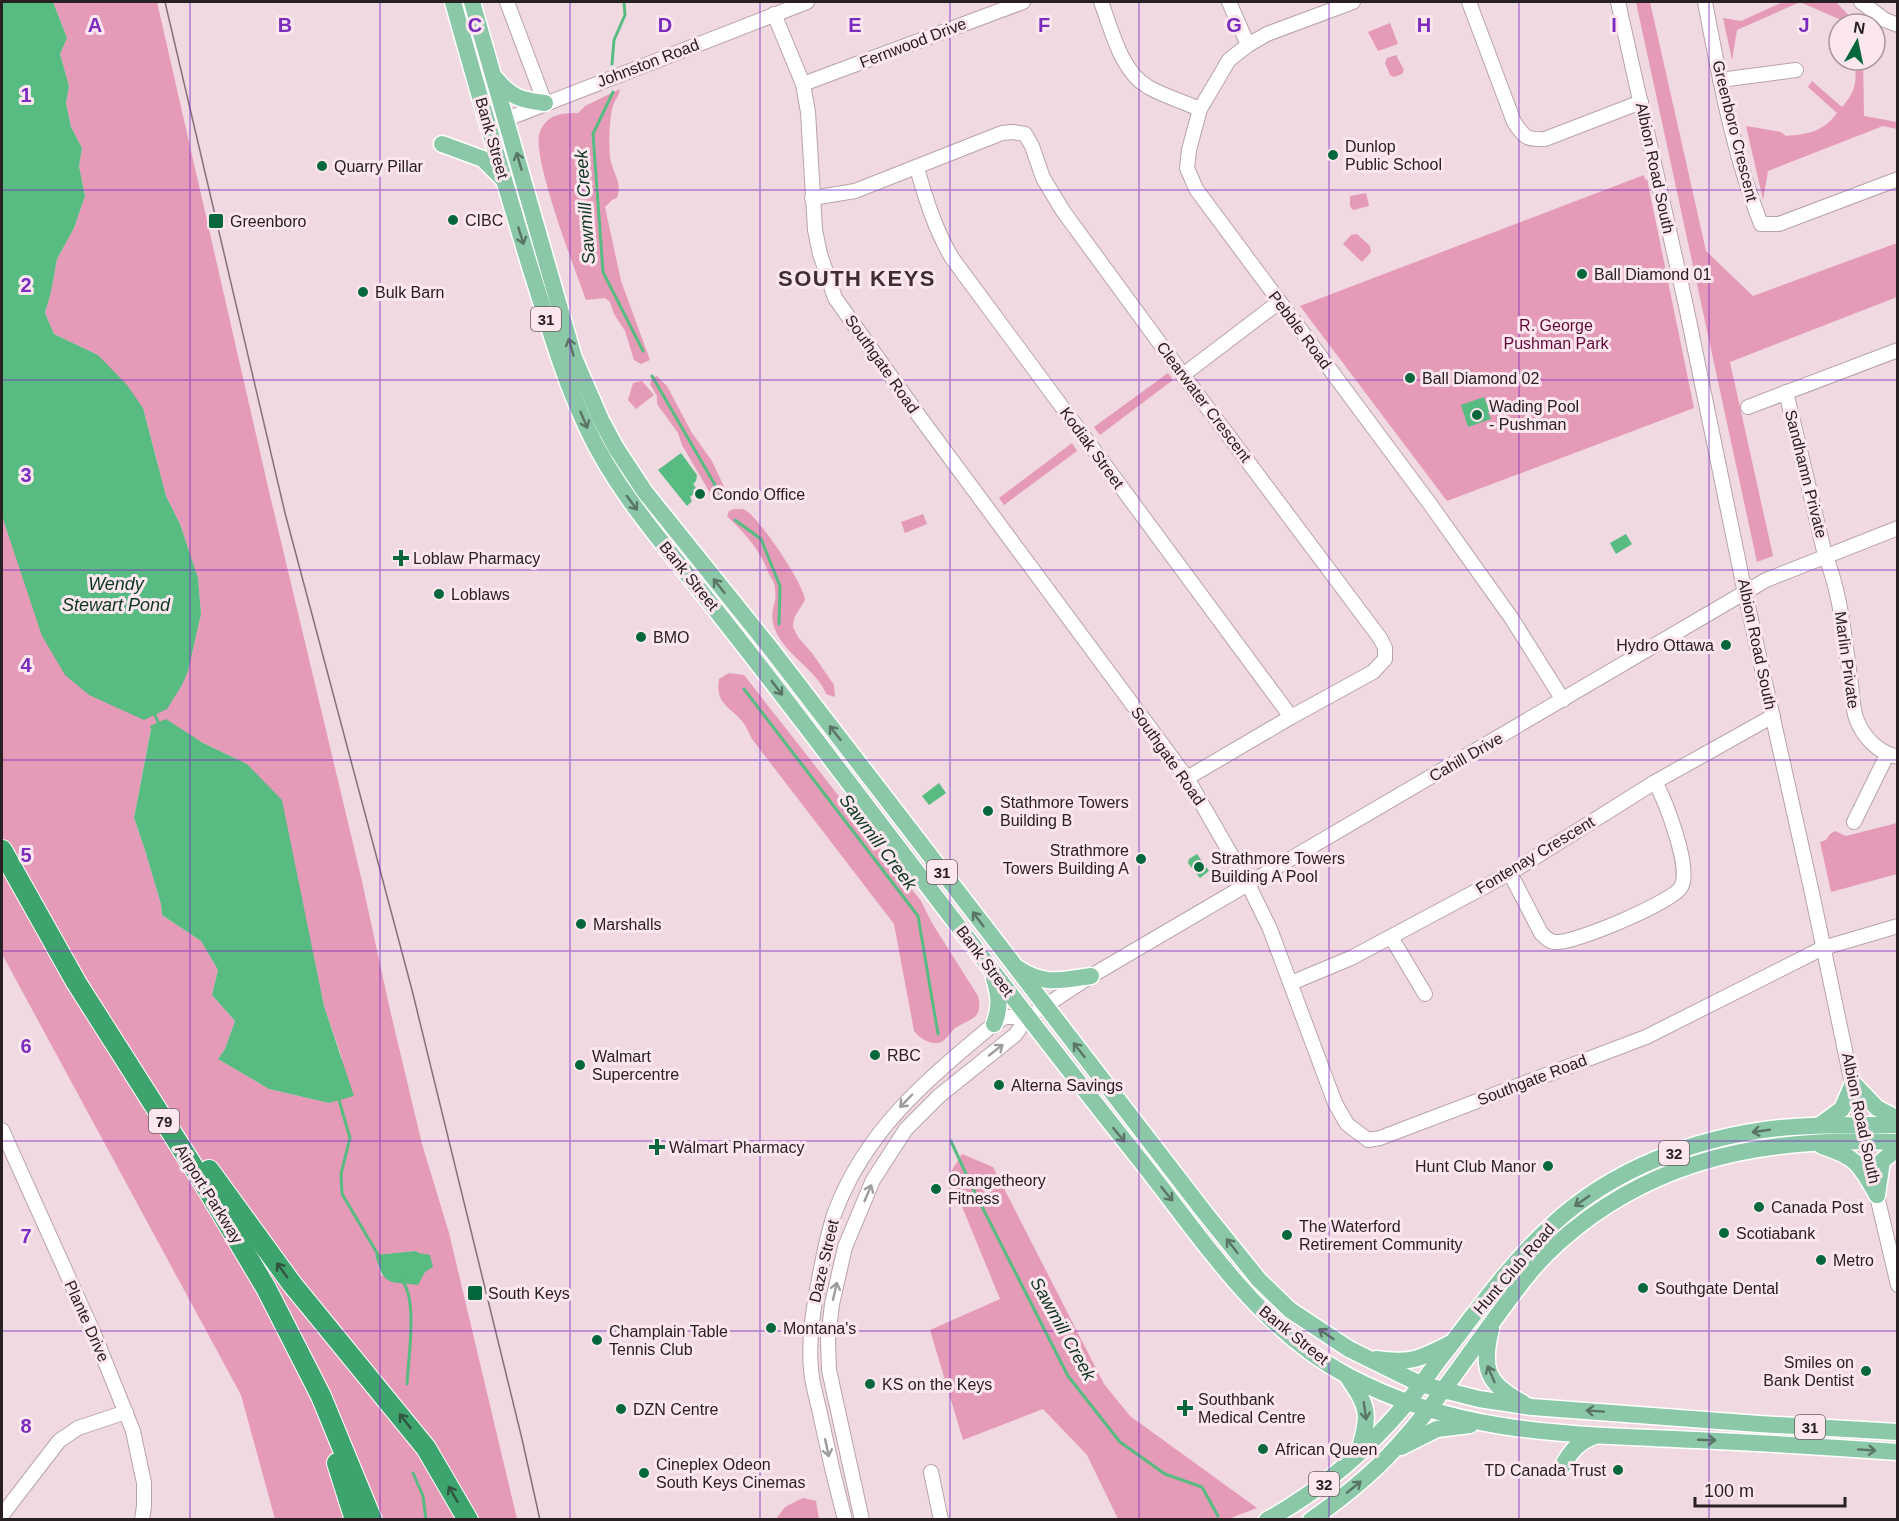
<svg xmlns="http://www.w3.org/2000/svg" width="1899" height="1521" font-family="Arial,sans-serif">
<rect width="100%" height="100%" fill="#f0d9e1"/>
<!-- green -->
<g fill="#e59ab8" fill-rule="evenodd">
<path d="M53,2H157L268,487L361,877L390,1010L422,1144L449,1233L517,1519H275L241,1395L2,954V516L24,578L182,685L192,653L201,614L198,578L180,524L166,496L143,408L98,355L54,334L45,313L51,292L57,259L74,228L85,196L79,166L82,148L71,127L66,103L69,86L60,54L67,38ZM166,721L203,743L247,764L300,892L324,1006L342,1058L329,1103L269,1089L218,1059L225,1049L235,1021L212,995L218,970L201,941L162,915L161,904L144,847L134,818L151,728ZM416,1251L419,1253L381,1276L376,1255Z"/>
<polygon points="1636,2 1650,2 1706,251 1753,296 1897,243 1897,297 1730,362 1773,556 1757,562"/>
<polygon points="1783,2 1836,2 1857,24 1844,24 1841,20 1800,2 1737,30 1732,60 1723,18 1741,21"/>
<polygon points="1390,23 1398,44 1378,51 1368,32"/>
<polygon points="1396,55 1404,70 1402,74 1394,77 1390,75 1385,63 1387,58"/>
<path d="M1855,60H1863L1864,116L1897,122V129L1883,126L1768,171L1763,200L1746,126L1781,132L1786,136C1809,134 1823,132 1837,113L1808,87L1812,81L1842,107C1857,90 1856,82 1855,60Z"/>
<path d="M620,89C619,95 618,96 615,101C609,110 608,152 611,162C615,177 622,183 617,198L612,200L605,207L621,281L650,360L641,364L634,360L625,331L614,314L610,302L605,298L586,300C576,272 530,154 540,132C547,114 562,113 578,113L585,106Z"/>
<polygon points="1644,175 1645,180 1647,179 1694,408 1447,501 1300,306"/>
<polygon points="1366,193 1369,206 1353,210 1350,206 1350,196"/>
<polygon points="1357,234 1370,246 1371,252 1362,262 1343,244 1351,235"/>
<polygon points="1168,373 1173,380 1100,435 1094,427"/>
<polygon points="657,376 667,386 692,433 712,461 726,491 714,498 710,493 682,445 678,433 657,404 657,396 650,384 652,378"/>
<polygon points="642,381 654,395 636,409 628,400 633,383"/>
<polygon points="1072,443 1077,451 1004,505 999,498"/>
<path d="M734,509C740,509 744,508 748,512C762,523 804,584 805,600L794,618L793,627L798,637L812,653L834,685L835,697L826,694C819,673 789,657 777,634C766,610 778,607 775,589C775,582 770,577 768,572C760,549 744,533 727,516L729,511Z"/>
<polygon points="923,514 927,524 905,533 901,522"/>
<path d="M729,673L744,675L921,901L932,923L978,996C984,1022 967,1018 953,1030C948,1035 944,1044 935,1043C927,1043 919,1037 914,1031L894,924L752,739C749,733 746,726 742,721C729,706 715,703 719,679Z"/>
<polygon points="1897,823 1897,874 1831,892 1820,842 1826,840 1830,834 1835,831 1846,836"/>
<polygon points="962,1154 993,1167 1104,1384 1130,1416 1257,1508 1228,1519 1118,1519 1087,1455 1043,1409 963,1440 930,1330 1000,1299 949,1175"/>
<polygon points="803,1498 816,1501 819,1519 776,1519 785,1507"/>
</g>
<!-- water -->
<g fill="#57bb82">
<polygon points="2,2 53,2 67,38 60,54 69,86 66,103 71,127 82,148 79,166 85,196 74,228 57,259 51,292 45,313 54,334 98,355 127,385 143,408 166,496 180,524 198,578 201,614 188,671 182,685 167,709 144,720 89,695 65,675 42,636 2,516"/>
<polygon points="1484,397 1486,403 1489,402 1492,411 1488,412 1491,419 1468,427 1461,405"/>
<polygon points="681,453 697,475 696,481 693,484 696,488 693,490 695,493 690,497 692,501 687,506 658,470"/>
<polygon points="1626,534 1632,544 1616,554 1610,543"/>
<polygon points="166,719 203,743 247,764 282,800 324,1006 354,1096 329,1103 269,1089 218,1059 225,1049 235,1021 212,995 218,970 201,941 162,915 161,904 144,847 134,818 151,729 150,726"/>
<polygon points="939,783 946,793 929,805 922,796"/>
<polygon points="1197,854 1209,871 1200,878 1188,863 1189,859"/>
<path d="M416,1251L419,1253L430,1255L433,1267L425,1272L418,1285C387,1281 385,1287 375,1255Z"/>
</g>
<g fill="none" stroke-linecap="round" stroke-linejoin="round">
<!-- stream -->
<g stroke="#57bb82" stroke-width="3">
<polyline points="612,64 614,40 625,15 624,2"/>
<polyline points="613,92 593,134 603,272 643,351"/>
<polyline points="652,376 722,497"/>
<polyline points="735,520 761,539 780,586 779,624"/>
<polyline points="744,689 918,916 938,1034"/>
<polyline points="155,715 158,722"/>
<polyline points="339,1100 350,1138 341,1174 342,1194 380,1258"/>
<polyline points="951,1141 973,1189 1068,1376 1120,1442 1165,1474 1202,1487 1218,1516"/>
<path d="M402,1281C418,1298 408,1361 407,1384"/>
<polyline points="413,1473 423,1496 426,1520"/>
</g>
<!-- minor casing -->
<g stroke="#b9a3ab" stroke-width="16">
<g id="minor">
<polyline points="507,2 545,103"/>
<path d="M1101,2C1112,30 1120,70 1148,87C1164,96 1184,102 1200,109"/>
<polyline points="1229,2 1248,45"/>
<polyline points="1353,2 1267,34 1248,45 1229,60 1200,109 1189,150 1187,168 1196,189 1430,504 1512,619 1563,700"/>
<path d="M1469,2L1514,122C1524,137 1526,140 1545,139L1641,102"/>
<polyline points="1618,2 1686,306 1745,593 1812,893 1864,1141 1898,1285"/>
<path d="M1705,2C1719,76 1733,153 1761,224H1779L1898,179"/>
<polyline points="1861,2 1885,20 1898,25"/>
<polyline points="774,14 803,84 808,112 815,230 820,254 835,298 922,420 1187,778 1248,884 1270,929 1335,1103 1347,1124 1368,1140 1380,1138 1646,1037 1823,948 1898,926"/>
<polyline points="1720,80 1796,70"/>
<polyline points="803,84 1023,2"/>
<polyline points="489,126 807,2"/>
<path d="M917,168C926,200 935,229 952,258L1291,717"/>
<polyline points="812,198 855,191 1002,133 1013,132 1025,134 1032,146 1043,178 1063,211 1183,375 1380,638 1385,648 1385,659 1373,672 1291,717 1187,778"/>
<polyline points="1183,375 1279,302"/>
<path d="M1786,392L1825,555C1841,594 1844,636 1850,677C1852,690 1852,706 1856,718C1863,737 1878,753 1898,757"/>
<polyline points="1748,407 1898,350"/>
<polyline points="1854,822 1887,755"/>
<path d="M1510,873L1541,933C1545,937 1549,942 1556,942C1573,944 1673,902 1681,887C1692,868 1665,800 1655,782"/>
<polyline points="1391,937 1425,994"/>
<polyline points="1291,983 1351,958 1510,873 1655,782 1773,716"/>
<polyline points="2,1130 94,1334 133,1431 144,1483 144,1506 142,1520"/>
<polyline points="931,1472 941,1520"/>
<polyline points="2,1515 59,1441 78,1428 126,1412"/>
<path d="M845,1520C836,1486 828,1452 821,1418C818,1402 812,1385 811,1369C808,1337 814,1305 820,1274C824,1253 828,1232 835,1212C867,1128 928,1079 994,1024L1005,1017H1028"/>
<polyline points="862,1520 829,1370 828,1339 832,1304 845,1247 873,1180 906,1129 939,1096 1015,1035 1028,1017 1091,976 1766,580 1898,528"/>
</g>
</g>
<!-- major casing -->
<g stroke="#fff" stroke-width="19">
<g id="major">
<path d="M453,2C478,91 504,181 531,270C548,323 563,377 587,428C614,486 656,535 695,584C733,631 769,678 805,725C916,871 1026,1017 1140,1160C1201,1237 1259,1329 1348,1376C1461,1436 1572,1434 1696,1440C1764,1443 1830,1447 1898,1452"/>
<polyline points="472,2 574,358 601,420 616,448 645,492 771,649 1205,1213 1259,1280 1290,1310 1349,1349 1420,1384 1479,1399 1532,1407 1759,1424 1898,1432"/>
<path d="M496,79C512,98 521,100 545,103"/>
<polyline points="442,144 483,159 503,179"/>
<path d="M1019,969C1045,986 1062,980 1091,976"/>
<path d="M994,978C999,995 1001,1007 994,1024"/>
<polyline points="1820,1125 1842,1109 1853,1083 1877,1108 1898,1119"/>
<path d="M1822,1146C1857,1157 1860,1165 1877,1195"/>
<polyline points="1877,1195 1882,1161 1898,1148"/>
<path d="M1491,1329C1481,1369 1487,1384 1523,1403"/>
<path d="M1376,1359C1410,1364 1420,1359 1449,1344"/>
<path d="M1347,1376C1369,1408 1370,1413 1359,1451"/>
<polyline points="1401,1447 1437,1429 1470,1425"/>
<path d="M1562,1467C1570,1452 1579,1441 1595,1436"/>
<path d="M1267,1520C1320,1491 1366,1451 1405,1405C1420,1388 1432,1368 1446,1351C1479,1308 1511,1263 1551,1226C1613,1168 1697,1137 1780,1128C1819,1124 1858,1125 1898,1125"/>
<path d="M1311,1520C1338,1501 1365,1480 1388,1456C1441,1401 1480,1335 1527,1276C1545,1253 1567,1234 1590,1217C1683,1150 1786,1138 1898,1142"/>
</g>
</g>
<!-- highway casing -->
<g stroke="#fff" stroke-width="22">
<g id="highway">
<polyline points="2,850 76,982 203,1182 266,1288 321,1396 372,1520"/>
<polyline points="209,1170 292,1284 426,1448 468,1520"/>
<polyline points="337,1463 355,1520"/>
</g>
</g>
<!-- minor -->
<use href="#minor" stroke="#fff" stroke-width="14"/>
<!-- major -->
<use href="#major" stroke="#8bc8a7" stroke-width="16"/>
<!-- highway -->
<use href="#highway" stroke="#3ea46d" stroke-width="20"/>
<!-- tram -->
<polyline stroke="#817378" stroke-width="1.5" points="165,2 285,513 412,990 522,1439 540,1520"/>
</g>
<!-- one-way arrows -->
<defs><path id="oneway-shaft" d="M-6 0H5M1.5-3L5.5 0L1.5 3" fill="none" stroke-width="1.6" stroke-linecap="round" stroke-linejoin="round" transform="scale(1.5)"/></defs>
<g stroke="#5a7465">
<use href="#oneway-shaft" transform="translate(519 161) rotate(-106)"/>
<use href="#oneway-shaft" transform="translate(521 236) rotate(73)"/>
<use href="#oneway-shaft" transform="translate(571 347) rotate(-106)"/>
<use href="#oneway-shaft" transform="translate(584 420) rotate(67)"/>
<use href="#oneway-shaft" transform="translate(632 503) rotate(54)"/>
<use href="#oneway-shaft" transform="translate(719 586) rotate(-128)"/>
<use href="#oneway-shaft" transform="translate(777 688) rotate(53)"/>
<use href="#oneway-shaft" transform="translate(835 733) rotate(-128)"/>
<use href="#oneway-shaft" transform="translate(978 919) rotate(-127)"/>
<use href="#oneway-shaft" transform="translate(1079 1050) rotate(-128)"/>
<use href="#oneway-shaft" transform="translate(1761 1131) rotate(172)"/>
<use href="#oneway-shaft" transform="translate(1119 1135) rotate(51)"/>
<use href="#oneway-shaft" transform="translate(1167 1194) rotate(51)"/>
<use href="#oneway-shaft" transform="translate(1582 1201) rotate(145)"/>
<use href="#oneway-shaft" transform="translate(1232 1246) rotate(-128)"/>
<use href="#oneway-shaft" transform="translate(1326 1334) rotate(-146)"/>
<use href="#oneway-shaft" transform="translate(1491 1374) rotate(-113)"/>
<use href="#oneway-shaft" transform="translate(1365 1411) rotate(82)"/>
<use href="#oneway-shaft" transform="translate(1595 1411) rotate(-176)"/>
<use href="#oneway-shaft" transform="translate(1707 1440) rotate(2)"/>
<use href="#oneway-shaft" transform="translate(1867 1450) rotate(4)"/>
<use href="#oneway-shaft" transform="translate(1354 1487) rotate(-39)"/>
</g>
<g stroke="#9e9b9c">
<use href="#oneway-shaft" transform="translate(996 1050) rotate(-38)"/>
<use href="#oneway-shaft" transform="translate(906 1101) rotate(134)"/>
<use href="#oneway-shaft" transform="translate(868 1193) rotate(-67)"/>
<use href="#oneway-shaft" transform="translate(835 1291) rotate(-77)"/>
<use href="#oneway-shaft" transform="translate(827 1448) rotate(78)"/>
</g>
<g stroke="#315541">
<use href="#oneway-shaft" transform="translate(282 1270) rotate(-126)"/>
<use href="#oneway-shaft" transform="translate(405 1421) rotate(-128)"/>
<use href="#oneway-shaft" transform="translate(453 1494) rotate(-120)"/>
</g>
<!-- grid -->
<path fill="none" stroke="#7b2cbf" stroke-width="1.5" stroke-opacity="0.55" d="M190,2V1520M380,2V1520M570,2V1520M760,2V1520M950,2V1520M1139,2V1520M1329,2V1520M1519,2V1520M1709,2V1520M2,190H1898M2,380H1898M2,570H1898M2,760H1898M2,951H1898M2,1141H1898M2,1331H1898"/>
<!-- markers -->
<g fill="#05683c" stroke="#fde7ee" stroke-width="2">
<circle cx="1333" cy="155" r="6"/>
<circle cx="322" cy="166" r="6"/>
<circle cx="453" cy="220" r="6"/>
<rect x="208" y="213" width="16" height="16" rx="3"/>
<circle cx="1582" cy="274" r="6"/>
<circle cx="363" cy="292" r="6"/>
<circle cx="1410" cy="378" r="6"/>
<circle cx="1477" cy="415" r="6"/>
<circle cx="700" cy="494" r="6"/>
<path d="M398 549h6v6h6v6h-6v6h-6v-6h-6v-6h6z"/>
<circle cx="439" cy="594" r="6"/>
<circle cx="641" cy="637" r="6"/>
<circle cx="1726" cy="645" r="6"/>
<circle cx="988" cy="811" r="6"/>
<circle cx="1141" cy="859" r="6"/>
<circle cx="1199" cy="867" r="6"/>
<circle cx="581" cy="924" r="6"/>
<circle cx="875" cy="1055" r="6"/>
<circle cx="580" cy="1065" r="6"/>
<circle cx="999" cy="1085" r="6"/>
<path d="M654 1138h6v6h6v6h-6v6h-6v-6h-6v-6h6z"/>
<circle cx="1548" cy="1166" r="6"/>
<circle cx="936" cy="1189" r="6"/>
<circle cx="1759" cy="1207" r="6"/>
<circle cx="1724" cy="1233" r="6"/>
<circle cx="1287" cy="1235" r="6"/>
<circle cx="1821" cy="1260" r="6"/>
<circle cx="1643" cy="1288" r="6"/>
<rect x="467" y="1285" width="16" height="16" rx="3"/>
<circle cx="771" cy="1328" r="6"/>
<circle cx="597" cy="1340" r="6"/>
<circle cx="1866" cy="1371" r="6"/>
<circle cx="870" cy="1384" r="6"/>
<path d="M1182 1399h6v6h6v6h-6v6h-6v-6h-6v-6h6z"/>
<circle cx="621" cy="1409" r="6"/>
<circle cx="1263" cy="1449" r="6"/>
<circle cx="1618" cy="1470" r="6"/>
<circle cx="644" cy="1473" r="6"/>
</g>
<g text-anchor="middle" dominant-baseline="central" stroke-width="6" stroke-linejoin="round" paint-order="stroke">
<!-- shield labels -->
<g fill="#fde7ee" stroke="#685c60" stroke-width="1.5">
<rect x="531" y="307" width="30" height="24" rx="4.5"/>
<rect x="927" y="860" width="30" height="24" rx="4.5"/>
<rect x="149" y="1109" width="30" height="24" rx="4.5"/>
<rect x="1659" y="1141" width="30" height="24" rx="4.5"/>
<rect x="1795" y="1415" width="30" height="24" rx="4.5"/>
<rect x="1309" y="1472" width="30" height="24" rx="4.5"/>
</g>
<g font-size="15" font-weight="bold" fill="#282023">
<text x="546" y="319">31</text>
<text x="942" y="872">31</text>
<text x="164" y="1121">79</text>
<text x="1674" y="1153">32</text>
<text x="1810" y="1427">31</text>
<text x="1324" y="1484">32</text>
</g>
<!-- street labels -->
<g font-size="16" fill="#282023" stroke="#fde7ee">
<text transform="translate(913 43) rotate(-21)">Fernwood Drive</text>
<text transform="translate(648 63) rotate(-21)">Johnston Road</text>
<text transform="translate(1735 131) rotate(76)">Greenboro Crescent</text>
<text transform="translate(492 138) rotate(74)">Bank Street</text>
<text transform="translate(1655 168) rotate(78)">Albion Road South</text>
<text transform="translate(1300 330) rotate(53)">Pebble Road</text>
<text transform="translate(882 364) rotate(55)">Southgate Road</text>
<text transform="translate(1204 402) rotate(53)">Clearwater Crescent</text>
<text transform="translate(1092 448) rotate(54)">Kodiak Street</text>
<text transform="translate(1806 474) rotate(76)">Sandhamn Private</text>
<text transform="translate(689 576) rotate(51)">Bank Street</text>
<text transform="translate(1757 644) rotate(78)">Albion Road South</text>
<text transform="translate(1847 660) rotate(82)">Marlin Private</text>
<text transform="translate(1168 756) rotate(55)">Southgate Road</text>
<text transform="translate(1466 757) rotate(-30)">Cahill Drive</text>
<text transform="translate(1535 855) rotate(-31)">Fontenay Crescent</text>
<text transform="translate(985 961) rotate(53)">Bank Street</text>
<text transform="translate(1532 1080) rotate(-21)">Southgate Road</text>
<text transform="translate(1861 1118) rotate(78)">Albion Road South</text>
<text transform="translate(209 1194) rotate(58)">Airport Parkway</text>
<text transform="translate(824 1261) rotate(-77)">Daze Street</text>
<text transform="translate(1514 1269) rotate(-49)">Hunt Club Road</text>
<text transform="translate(87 1321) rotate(66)">Plante Drive</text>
<text transform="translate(1294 1335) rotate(39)">Bank Street</text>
</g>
<!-- poi labels -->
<g font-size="16" fill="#282023" stroke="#fde7ee" text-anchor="start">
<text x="1345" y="146">Dunlop<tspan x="1345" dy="18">Public School</tspan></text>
<text x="334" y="166">Quarry Pillar</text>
<text x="465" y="220">CIBC</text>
<text x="230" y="221">Greenboro</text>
<text x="1594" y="274">Ball Diamond 01</text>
<text x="375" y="292">Bulk Barn</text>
<text x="1422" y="378">Ball Diamond 02</text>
<text x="1489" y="406">Wading Pool<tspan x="1489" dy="18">- Pushman</tspan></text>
<text x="712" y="494">Condo Office</text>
<text x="413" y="558">Loblaw Pharmacy</text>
<text x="451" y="594">Loblaws</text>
<text x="653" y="637">BMO</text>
<text x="1714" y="645" text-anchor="end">Hydro Ottawa</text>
<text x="1000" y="802">Stathmore Towers<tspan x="1000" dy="18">Building B</tspan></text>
<text x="1129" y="850" text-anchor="end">Strathmore<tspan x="1129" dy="18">Towers Building A</tspan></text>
<text x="1211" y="858">Strathmore Towers<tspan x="1211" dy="18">Building A Pool</tspan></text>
<text x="593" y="924">Marshalls</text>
<text x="887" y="1055">RBC</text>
<text x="592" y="1056">Walmart<tspan x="592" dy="18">Supercentre</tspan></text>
<text x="1011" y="1085">Alterna Savings</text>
<text x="669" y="1147">Walmart Pharmacy</text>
<text x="1536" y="1166" text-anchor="end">Hunt Club Manor</text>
<text x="948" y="1180">Orangetheory<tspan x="948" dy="18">Fitness</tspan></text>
<text x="1771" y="1207">Canada Post</text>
<text x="1299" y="1226">The Waterford<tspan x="1299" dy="18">Retirement Community</tspan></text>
<text x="1736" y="1233">Scotiabank</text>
<text x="1833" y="1260">Metro</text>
<text x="1655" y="1288">Southgate Dental</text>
<text x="488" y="1293">South Keys</text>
<text x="783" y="1328">Montana's</text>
<text x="609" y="1331">Champlain Table<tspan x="609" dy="18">Tennis Club</tspan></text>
<text x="1854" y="1362" text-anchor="end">Smiles on<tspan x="1854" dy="18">Bank Dentist</tspan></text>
<text x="882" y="1384">KS on the Keys</text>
<text x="1198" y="1399">Southbank<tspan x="1198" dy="18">Medical Centre</tspan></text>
<text x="633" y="1409">DZN Centre</text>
<text x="1275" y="1449">African Queen</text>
<text x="656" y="1464">Cineplex Odeon<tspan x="656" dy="18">South Keys Cinemas</tspan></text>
<text x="1606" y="1470" text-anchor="end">TD Canada Trust</text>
</g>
<!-- park labels -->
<g font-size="16" fill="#610939" stroke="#fde7ee">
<text x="1556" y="325">R. George<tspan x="1556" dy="18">Pushman Park</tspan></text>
</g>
<!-- water labels -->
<g font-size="18" font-style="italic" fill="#0a361f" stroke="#fde7ee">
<text transform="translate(585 207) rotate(-94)">Sawmill Creek</text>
<text x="116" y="584">Wendy<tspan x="116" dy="21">Stewart Pond</tspan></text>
<text transform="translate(878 842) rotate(53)">Sawmill Creek</text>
<text transform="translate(1063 1329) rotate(61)">Sawmill Creek</text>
</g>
<!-- district labels -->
<g font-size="22" font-weight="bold" letter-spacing="1.5" fill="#3e2e34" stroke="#fde7ee">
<text x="857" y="278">SOUTH KEYS</text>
</g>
</g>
<g font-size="20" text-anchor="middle" font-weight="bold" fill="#7b2cbf" stroke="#fde7ee" stroke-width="6" stroke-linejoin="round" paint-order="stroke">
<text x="95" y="32">A</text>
<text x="285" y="32">B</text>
<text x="475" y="32">C</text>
<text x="665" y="32">D</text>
<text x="855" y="32">E</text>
<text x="1044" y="32">F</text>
<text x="1234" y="32">G</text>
<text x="1424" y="32">H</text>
<text x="1614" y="32">I</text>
<text x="1804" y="32">J</text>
<text x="26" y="102">1</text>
<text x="26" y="292">2</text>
<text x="26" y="482">3</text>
<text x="26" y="672">4</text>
<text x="26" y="862">5</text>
<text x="26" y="1053">6</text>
<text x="26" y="1243">7</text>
<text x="26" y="1433">8</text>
</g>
<!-- border -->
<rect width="1899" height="1521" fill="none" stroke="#282023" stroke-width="6"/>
<!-- north arrow -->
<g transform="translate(1857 42) rotate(9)"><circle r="28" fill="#fde7ee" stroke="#a8979d" stroke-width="1.5"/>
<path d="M0-4.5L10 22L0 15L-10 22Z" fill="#05683c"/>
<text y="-9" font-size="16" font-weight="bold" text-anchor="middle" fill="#282023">N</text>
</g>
<!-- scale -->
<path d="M1695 1497v9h150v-9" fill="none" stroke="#282023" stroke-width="3"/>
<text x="1704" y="1497" font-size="18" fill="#282023" stroke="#fde7ee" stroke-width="4.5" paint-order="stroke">100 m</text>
</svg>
